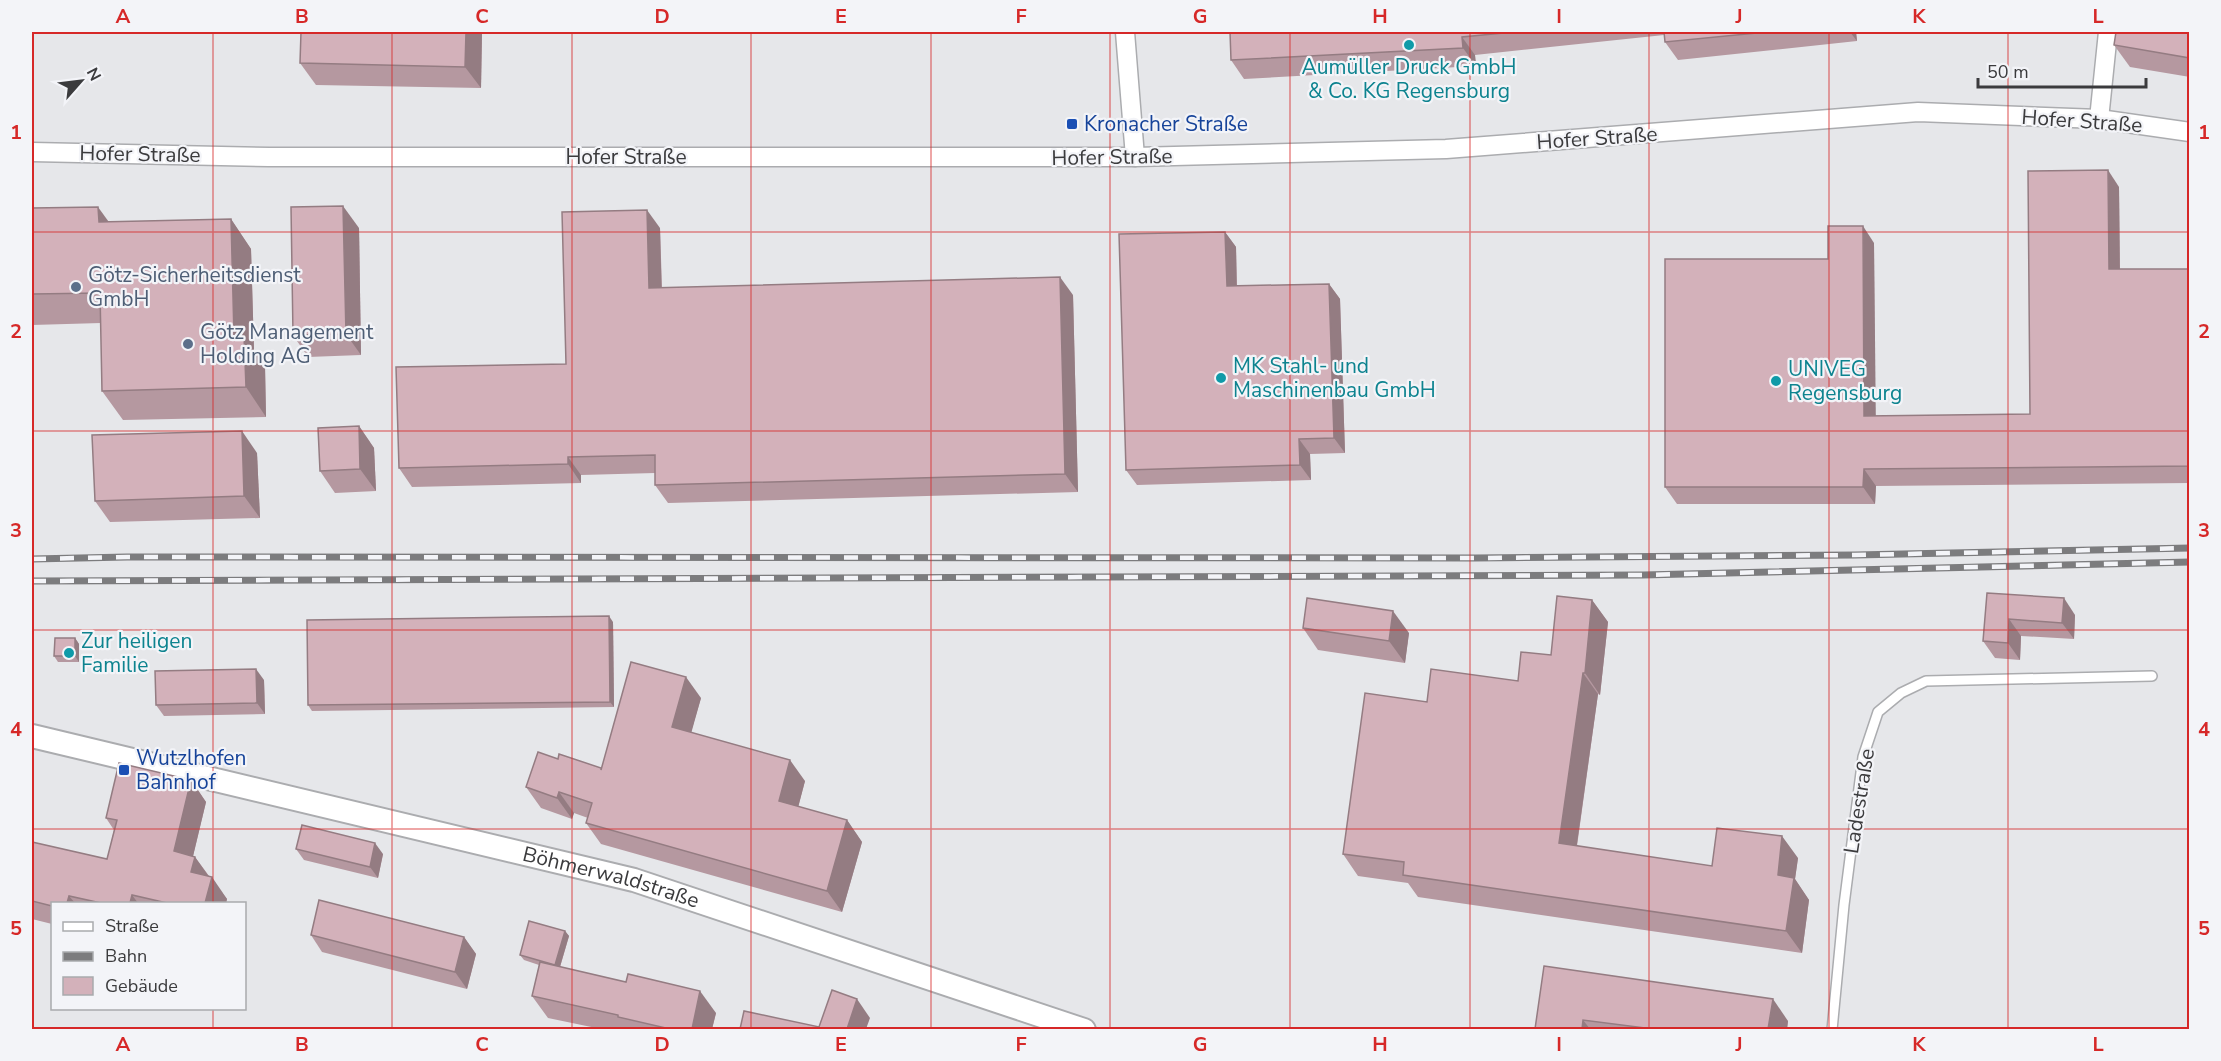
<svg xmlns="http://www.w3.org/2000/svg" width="2221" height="1061" font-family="'Nunito Sans',sans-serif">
<rect width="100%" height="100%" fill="#e6e7ea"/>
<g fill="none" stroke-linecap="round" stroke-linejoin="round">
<!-- service casing -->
<g stroke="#abacaf" stroke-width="12">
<polyline id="service" points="1832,1030 1844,905 1863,757 1878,712 1901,693 1926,681 2152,676"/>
</g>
<!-- minor casing -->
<g stroke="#abacaf" stroke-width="21">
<g id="minor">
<polyline points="1125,32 1135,157"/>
<polyline points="2099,119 2108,32"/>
<polyline points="32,152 269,157 1135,157 1446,149 1918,112 2099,119 2190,132"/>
</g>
</g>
<!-- tertiary casing -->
<g stroke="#abacaf" stroke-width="26">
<g id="tertiary">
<path id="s1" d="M32,736L634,880L1084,1030"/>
</g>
</g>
<!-- service -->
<use href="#service" stroke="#fff" stroke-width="9"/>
<!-- minor -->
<use href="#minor" stroke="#fff" stroke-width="18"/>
<!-- tertiary -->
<use href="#tertiary" stroke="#fff" stroke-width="22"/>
<!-- rail casing -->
<g stroke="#7c7c7e" stroke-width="7">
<g id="rail">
<polyline points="32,559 127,557 1475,558 1855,555 2190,548"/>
<polyline points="32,581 1643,575 2190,562"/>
</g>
</g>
<!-- rail -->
<use href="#rail" stroke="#f3f4f8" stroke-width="4.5" stroke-dasharray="14" stroke-linecap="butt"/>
</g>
<!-- wall -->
<g fill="#b598a0">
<polygon points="482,32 481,88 316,85 300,63"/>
<polygon points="1230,32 1856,32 1857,41 1678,60 1665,42 1664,35 1475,55 1476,66 1244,79 1231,60"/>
<polygon points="2190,32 2190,77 2130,67 2114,45"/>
<polygon points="2119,187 2120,269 2190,269 2190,483 1876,486 1875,504 1677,504 1665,487 1874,243 1875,416 2030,414"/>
<polygon points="32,208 109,222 231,219 251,249 254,350 265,366 266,417 123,420 102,391 101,323 32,325"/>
<polygon points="359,228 361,355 308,357 293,335"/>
<polygon points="660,228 662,287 1073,295 1078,492 668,503 655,485 655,473 581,475 581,483 412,487 399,468 566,364"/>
<polygon points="1225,232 1236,247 1237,286 1329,284 1340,299 1345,453 1310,454 1311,480 1137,485 1126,470"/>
<polygon points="359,426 374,448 376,491 335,493 320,471"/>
<polygon points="257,453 260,518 110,522 95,501"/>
<polygon points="1987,593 2075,615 2074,639 2021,636 2020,660 1995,658 1983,641"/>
<polygon points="1592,600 1608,622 1600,695 1598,694 1577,846 1712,866 1798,858 1795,879 1809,900 1802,953 1418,897 1408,883 1358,876 1343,854 1427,702 1518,681 1551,655"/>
<polygon points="613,622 614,707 312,711 308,705"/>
<polygon points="1303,628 1409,633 1405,663 1318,650"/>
<polygon points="75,638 79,644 79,662 58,662 54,656"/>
<polygon points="264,680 265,714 164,716 156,705"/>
<polygon points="701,698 691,732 805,781 798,807 847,820 862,842 842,912 601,844 586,823 588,818 574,813 572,819 541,808 526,787 558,759 601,768"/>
<polygon points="191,780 206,802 193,856 195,857 209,876 227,899 226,903 52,903 52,924 32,919 32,842 107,859 114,830 106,818"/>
<polygon points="296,849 383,854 378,878 304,860"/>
<polygon points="565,931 569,936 560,967 716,1013 712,1029 601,1029 548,1018 532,996 539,965 524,960 520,955"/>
<polygon points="311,935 464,937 476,954 467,989 322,952"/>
<polygon points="1544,966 1788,1021 1787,1029 1535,1029"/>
</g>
<!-- shaded-wall -->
<g fill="#947c82">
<polygon points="466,32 482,32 481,88 465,67"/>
<polygon points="1850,32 1856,32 1857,41"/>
<polygon points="1462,37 1475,55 1476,66 1463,48"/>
<polygon points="2108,170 2119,187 2120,286 2109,269"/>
<polygon points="343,206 359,228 361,355 346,334"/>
<polygon points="98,207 119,236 99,222"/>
<polygon points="647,210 660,228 662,306 649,288"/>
<polygon points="231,219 251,249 254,350 265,366 266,417 246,387 234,336"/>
<polygon points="1863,226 1874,243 1876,433 1864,416"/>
<polygon points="1225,232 1236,247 1237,302 1227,286"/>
<polygon points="1060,277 1073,295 1078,492 1065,474"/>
<polygon points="1329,284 1340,299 1345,453 1334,438"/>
<polygon points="359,426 374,448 376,491 360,469"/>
<polygon points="242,431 257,453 260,518 244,496"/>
<polygon points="1299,439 1310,454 1311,480 1300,465"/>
<polygon points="568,457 581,475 581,483 568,464"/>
<polygon points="1864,469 1876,486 1875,504 1863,487"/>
<polygon points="2064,598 2075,615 2074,639 2062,623"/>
<polygon points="1592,600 1608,622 1600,695 1585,673"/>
<polygon points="1393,611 1409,633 1405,663 1389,641"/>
<polygon points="609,616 613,622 614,707 610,702"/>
<polygon points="2009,619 2021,636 2020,660 2008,643"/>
<polygon points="75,638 79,644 79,662 75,656"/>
<polygon points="256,669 264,680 265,714 257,703"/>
<polygon points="1583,673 1598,694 1574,865 1559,843"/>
<polygon points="686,677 701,698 687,748 672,727"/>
<polygon points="790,760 805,781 794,823 779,801"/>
<polygon points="191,780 206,802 189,873 174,851"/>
<polygon points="559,792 574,813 572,819 557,798"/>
<polygon points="847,820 862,842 842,912 827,891"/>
<polygon points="1782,836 1798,858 1795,879 1809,900 1802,953 1786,931 1778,875"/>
<polygon points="375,843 383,854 378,878 370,867"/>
<polygon points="195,857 210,878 191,872"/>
<polygon points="212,877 227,899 226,903 205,903"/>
<polygon points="132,895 138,903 130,903"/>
<polygon points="69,896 75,903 67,903"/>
<polygon points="565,931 569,936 559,970 555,965"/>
<polygon points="464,937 476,954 467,989 455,972"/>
<polygon points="700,991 716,1013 712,1029 692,1029"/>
<polygon points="857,999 870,1018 866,1029 847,1029"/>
<polygon points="1773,999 1788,1021 1787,1029 1768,1029"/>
<polygon points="1583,1020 1590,1029 1582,1029"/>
</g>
<!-- building -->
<g fill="#d3b1ba" stroke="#947c82" stroke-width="1.5">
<polygon points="301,32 466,32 465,67 300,63"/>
<polygon points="1230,32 1514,32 1462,37 1463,48 1231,60"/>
<polygon points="1664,32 1767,32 1665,42"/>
<polygon points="2116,32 2190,32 2190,58 2114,45"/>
<polygon points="2108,170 2109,269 2190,269 2190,466 1864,469 1863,487 1665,487 1665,259 1828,259 1828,226 1863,226 1864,416 2030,414 2028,171"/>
<polygon points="343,206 346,334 293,335 291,207"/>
<polygon points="98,207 99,222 231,219 234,336 244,336 246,387 102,391 100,293 32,294 32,208"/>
<polygon points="647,210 649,288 1060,277 1065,474 655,485 655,455 568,457 568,464 399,468 396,367 566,364 562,212"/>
<polygon points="1225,232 1227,286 1329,284 1334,438 1299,439 1300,465 1126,470 1119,234"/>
<polygon points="359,426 360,469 320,471 318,428"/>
<polygon points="242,431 244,496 95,501 92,435"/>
<polygon points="1987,593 2064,598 2062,623 2009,619 2008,643 1983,641"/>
<polygon points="1557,596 1592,600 1585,673 1583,673 1559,843 1712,866 1717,828 1782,836 1778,875 1794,878 1786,931 1403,875 1404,862 1343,854 1365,693 1427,702 1431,669 1518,681 1521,652 1551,655"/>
<polygon points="1307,598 1393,611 1389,641 1303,628"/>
<polygon points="609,616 610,702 308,705 307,620"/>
<polygon points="55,638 75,638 75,656 54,656"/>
<polygon points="631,662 686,677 672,727 790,760 779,801 847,820 827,891 586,823 592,803 559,792 557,798 526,787 538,752 558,759 559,754 601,768 601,770"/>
<polygon points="256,669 257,703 156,705 155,671"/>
<polygon points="119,763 191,780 174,851 195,857 191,872 212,877 205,903 167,903 132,895 130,903 101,903 69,896 67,903 52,903 52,906 32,901 32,842 107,859 117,820 106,818"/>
<polygon points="302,825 375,843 370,867 296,849"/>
<polygon points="319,900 464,937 455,972 311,935"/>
<polygon points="529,921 565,931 555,965 520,955"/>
<polygon points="540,962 626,982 628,974 700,991 692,1029 670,1029 618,1017 618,1015 532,996"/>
<polygon points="1544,966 1773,999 1768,1029 1653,1029 1583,1020 1582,1029 1535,1029"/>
<polygon points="832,990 857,999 847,1029 740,1029 744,1011 819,1027"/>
</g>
<!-- grid -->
<path fill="none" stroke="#d62828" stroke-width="1.5" stroke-opacity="0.55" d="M213,32V904M392,32V1030M572,32V1030M751,32V1030M931,32V1030M1110,32V1030M1290,32V1030M1470,32V1030M1649,32V1030M1829,32V1030M2008,32V1030M32,232H2190M32,431H2190M32,630H2190M32,829H2190M213,1008V1030"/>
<!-- markers -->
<g fill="#0f9aa8" stroke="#f3f4f8" stroke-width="2">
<circle cx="1409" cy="45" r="6"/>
<circle cx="1221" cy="378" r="6"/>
<circle cx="1776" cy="381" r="6"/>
<circle cx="69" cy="653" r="6"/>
</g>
<g fill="#1a4fb4" stroke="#f3f4f8" stroke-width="2">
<rect x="1066" y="118" width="12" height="12" rx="3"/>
<rect x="118" y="764" width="12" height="12" rx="3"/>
</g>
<g fill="#5c6f8a" stroke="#f3f4f8" stroke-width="2">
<circle cx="76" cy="287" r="6"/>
<circle cx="188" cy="344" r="6"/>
</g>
<g text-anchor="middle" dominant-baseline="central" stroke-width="4.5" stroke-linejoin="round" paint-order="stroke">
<!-- culture labels -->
<g font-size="21" fill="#0d838f" stroke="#f3f4f8" text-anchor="start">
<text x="1409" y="67" text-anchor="middle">Aumüller Druck GmbH<tspan x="1409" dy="24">&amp; Co. KG Regensburg</tspan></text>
<text x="1233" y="366">MK Stahl- und<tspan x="1233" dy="24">Maschinenbau GmbH</tspan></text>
<text x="1788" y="369">UNIVEG<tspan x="1788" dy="24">Regensburg</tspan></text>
<text x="81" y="641">Zur heiligen<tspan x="81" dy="24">Familie</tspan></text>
</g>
<!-- street labels -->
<g font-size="21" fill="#3b3b3d" stroke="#f3f4f8">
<text transform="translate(2082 121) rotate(4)">Hofer Straße</text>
<text transform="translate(1597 138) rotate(-4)">Hofer Straße</text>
<text transform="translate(140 154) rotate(1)">Hofer Straße</text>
<text x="626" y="157">Hofer Straße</text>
<text transform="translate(1112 157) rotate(-1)">Hofer Straße</text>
<text transform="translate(1859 801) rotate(-81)">Ladestraße</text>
<text stroke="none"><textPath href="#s1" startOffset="596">Böhmerwaldstraße</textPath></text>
</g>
<!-- transit labels -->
<g font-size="21" fill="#164399" stroke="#f3f4f8" text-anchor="start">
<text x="1084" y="124">Kronacher Straße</text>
<text x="136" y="758">Wutzlhofen<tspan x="136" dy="24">Bahnhof</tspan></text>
</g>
<!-- service labels -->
<g font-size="21" fill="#4e5e75" stroke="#f3f4f8" text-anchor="start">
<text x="88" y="275">Götz-Sicherheitsdienst<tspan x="88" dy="24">GmbH</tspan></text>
<text x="200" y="332">Götz Management<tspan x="200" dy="24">Holding AG</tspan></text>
</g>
</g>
<!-- border -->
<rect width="2221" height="1061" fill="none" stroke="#f3f4f8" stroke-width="66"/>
<!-- legend -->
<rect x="51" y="902" width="195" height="108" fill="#f3f4f8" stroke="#a9aaad" stroke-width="1.5"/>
<rect x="63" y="922" width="30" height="9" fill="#ffffff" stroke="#a9aaad" stroke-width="1.5"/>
<text x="105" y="932" font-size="18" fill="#3b3b3d">Straße</text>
<rect x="63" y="952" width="30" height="9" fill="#7c7c7e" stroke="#a9aaad" stroke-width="1.5"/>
<text x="105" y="962" font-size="18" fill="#3b3b3d">Bahn</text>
<rect x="63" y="977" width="30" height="18" fill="#d3b1ba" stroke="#a9aaad" stroke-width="1.5"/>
<text x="105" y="992" font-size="18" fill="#3b3b3d">Gebäude</text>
<!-- north arrow -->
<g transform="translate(81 81) rotate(62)" stroke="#f3f4f8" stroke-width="4.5" paint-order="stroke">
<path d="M0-4.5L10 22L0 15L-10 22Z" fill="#3b3b3d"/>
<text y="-9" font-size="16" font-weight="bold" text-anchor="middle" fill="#3b3b3d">N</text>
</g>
<!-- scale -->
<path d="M1978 78v9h168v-9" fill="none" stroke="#3b3b3d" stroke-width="3"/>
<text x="1987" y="78" font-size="18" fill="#3b3b3d" stroke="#f3f4f8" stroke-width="4.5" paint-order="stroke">50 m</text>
<rect x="33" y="33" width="2155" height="995" fill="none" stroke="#d62828" stroke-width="2"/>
<g font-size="20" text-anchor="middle" font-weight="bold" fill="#d62828">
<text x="123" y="23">A</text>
<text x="302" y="23">B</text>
<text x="482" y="23">C</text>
<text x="662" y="23">D</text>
<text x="841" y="23">E</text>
<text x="1021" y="23">F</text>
<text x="1200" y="23">G</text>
<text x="1380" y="23">H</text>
<text x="1559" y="23">I</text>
<text x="1739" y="23">J</text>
<text x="1919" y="23">K</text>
<text x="2098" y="23">L</text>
<text x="16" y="139">1</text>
<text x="2204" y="139">1</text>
<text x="16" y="338">2</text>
<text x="2204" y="338">2</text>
<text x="16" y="537">3</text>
<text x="2204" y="537">3</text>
<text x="16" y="736">4</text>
<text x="2204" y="736">4</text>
<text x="16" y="935">5</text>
<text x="2204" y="935">5</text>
<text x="123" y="1051">A</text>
<text x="302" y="1051">B</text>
<text x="482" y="1051">C</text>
<text x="662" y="1051">D</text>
<text x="841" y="1051">E</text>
<text x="1021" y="1051">F</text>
<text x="1200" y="1051">G</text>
<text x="1380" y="1051">H</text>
<text x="1559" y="1051">I</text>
<text x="1739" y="1051">J</text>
<text x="1919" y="1051">K</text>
<text x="2098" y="1051">L</text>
</g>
</svg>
